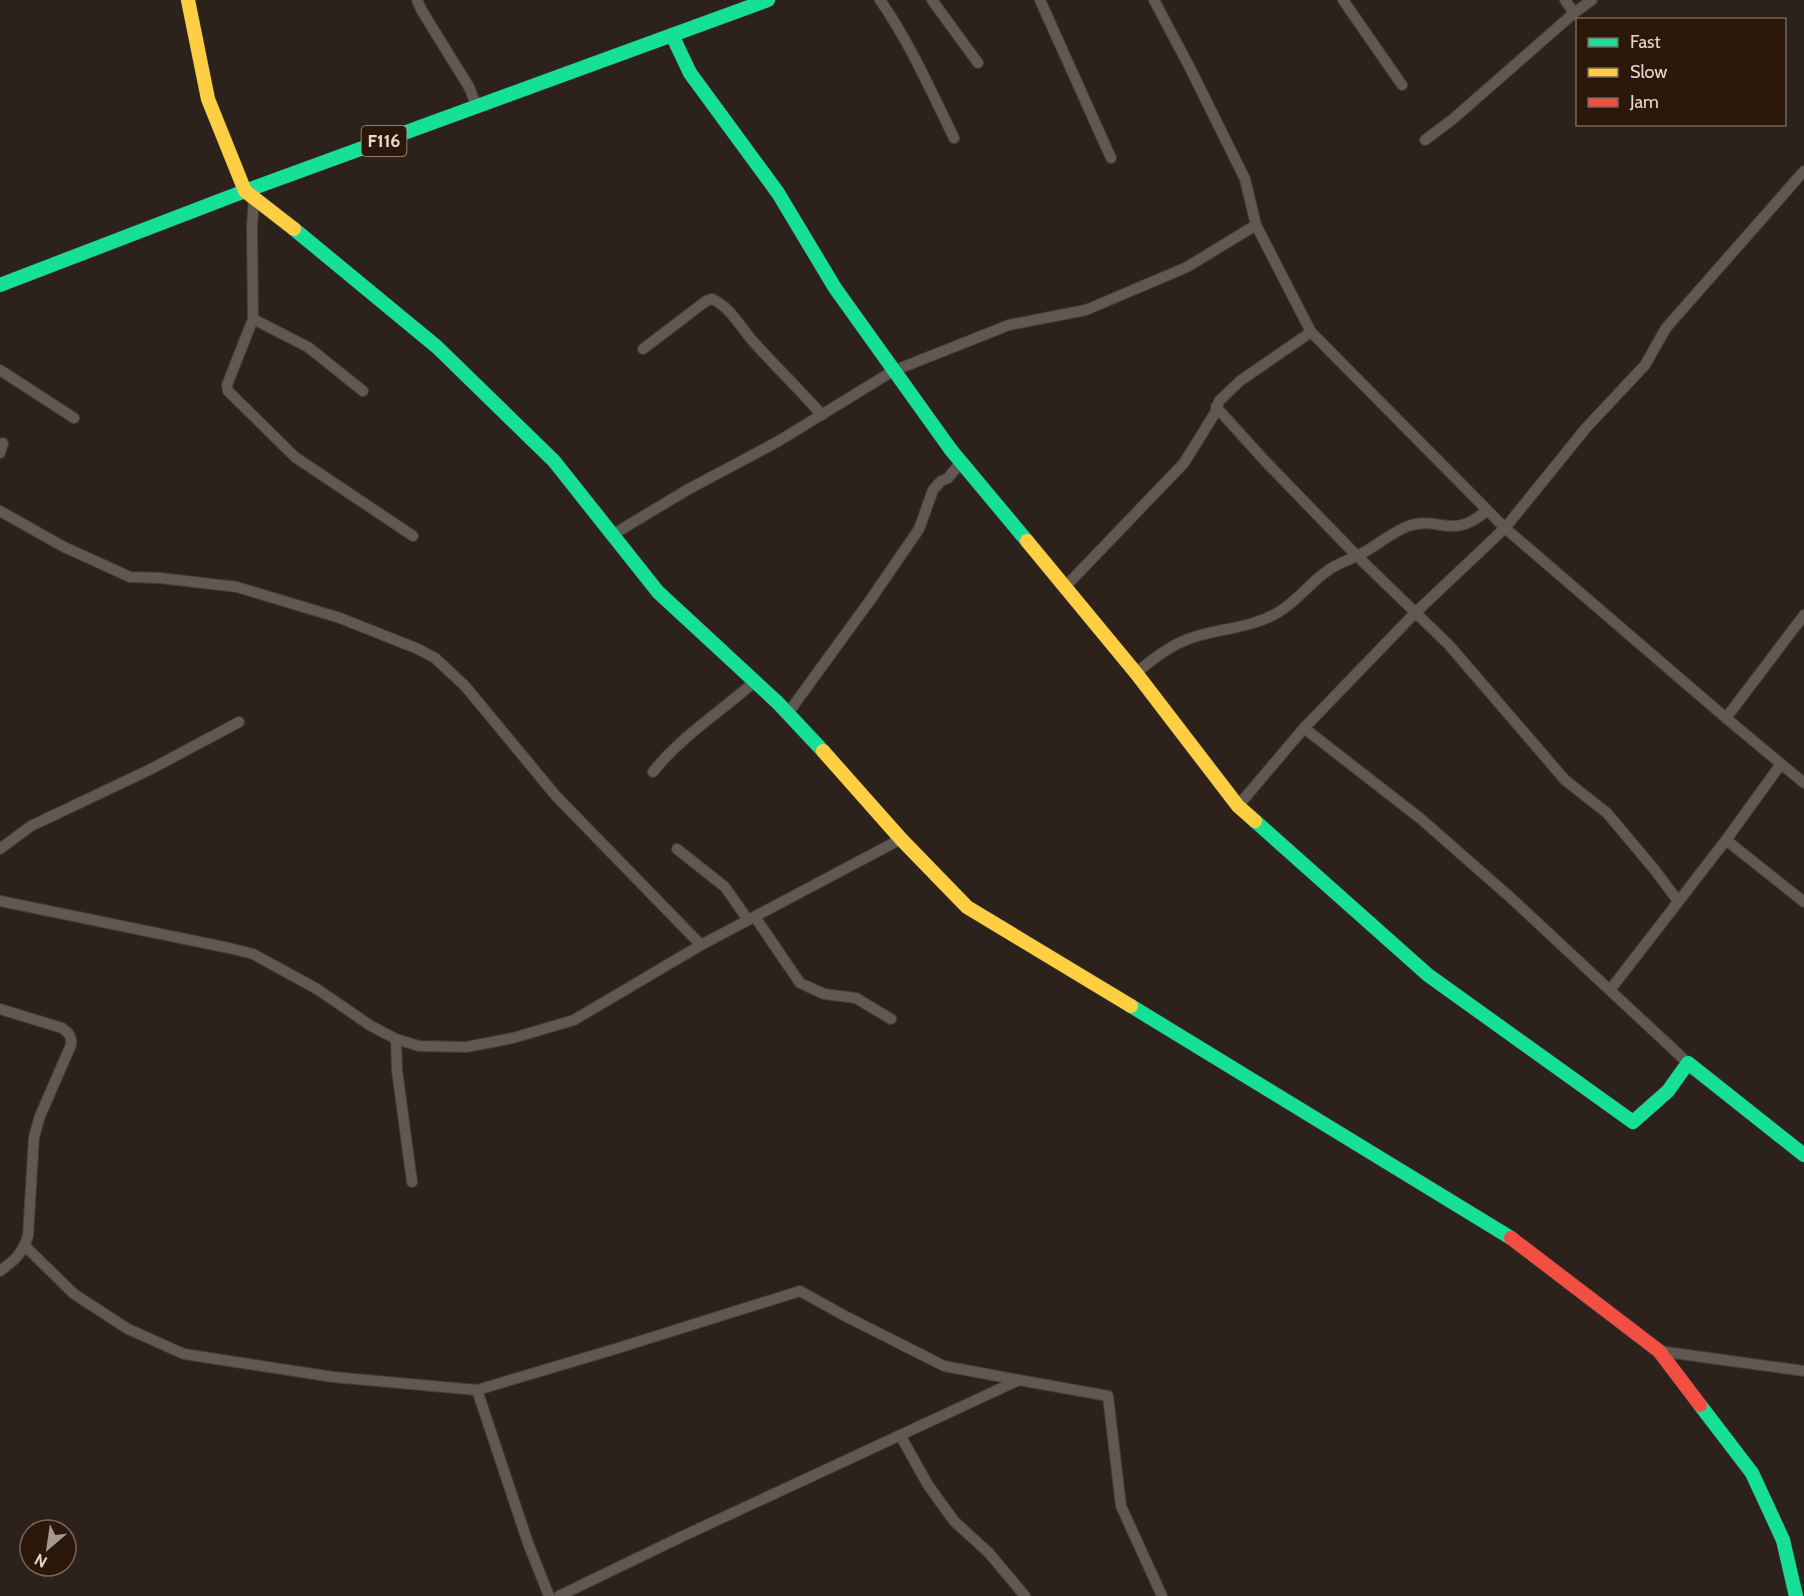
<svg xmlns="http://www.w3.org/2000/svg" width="1804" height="1596" font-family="Cabin,sans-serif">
<rect width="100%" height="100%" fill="#2d221b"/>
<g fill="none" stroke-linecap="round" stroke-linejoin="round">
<!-- street casing -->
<g stroke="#463d37" stroke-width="12">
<g id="street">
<polyline points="417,0 422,11 469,87 477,107"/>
<path d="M880,0C910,43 931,91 954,138"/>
<polyline points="932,0 978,63"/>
<polyline points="1040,0 1111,158"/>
<polyline points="1154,0 1190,68 1245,179 1256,225 1311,332 1505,528 1726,718 1804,783"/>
<polyline points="1343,0 1402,85"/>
<polyline points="1565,0 1574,13"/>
<polyline points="1425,140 1453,119 1574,13 1592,0"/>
<polyline points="254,199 252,226 253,319 227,385 228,391 295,457 413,536"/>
<polyline points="253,319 308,347 363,391"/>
<path d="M643,349L706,301L712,299C729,306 740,326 751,339C774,365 799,389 822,415"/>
<polyline points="0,370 74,418"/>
<polyline points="1216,407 1266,462 1357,556 1449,645 1565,780 1607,813 1654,869 1678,901"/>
<polyline points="0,453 3,443"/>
<polyline points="0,511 64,547 130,577 160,578 237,587 340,618 418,649 435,658 465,686 556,796 701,945"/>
<polyline points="612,535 687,490 777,442 893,371 1009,325 1086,310 1187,267 1256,225"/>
<polyline points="1065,587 1184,463 1215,413 1219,401 1240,381 1311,332"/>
<path d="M1136,673C1154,658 1172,644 1194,637C1222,628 1251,628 1277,613C1297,602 1311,581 1330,569C1339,563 1349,560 1359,555C1375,547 1389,534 1406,527C1438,514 1452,542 1487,510"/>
<polyline points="788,713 871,599 919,529 933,490 941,481 948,478 961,462"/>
<polyline points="1726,718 1804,615"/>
<polyline points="1304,728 1421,819 1511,898 1688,1063"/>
<path d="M653,772C681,736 721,712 755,681"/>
<polyline points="1238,806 1304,728 1415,613 1505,528 1586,428 1645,365 1666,328 1804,171"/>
<polyline points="1726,840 1804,902"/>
<polyline points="0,849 31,826 151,769 239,722"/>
<polyline points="677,849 725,887 748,920"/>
<polyline points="0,901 229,948 253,954 317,989 371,1026 396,1039 419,1046 466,1047 513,1038 574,1020 701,945 901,839"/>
<polyline points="755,917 800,983 824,994 856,998 891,1019"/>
<polyline points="1610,990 1726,840 1781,764"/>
<path d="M0,1009L62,1028C69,1033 72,1036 71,1045L40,1116L34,1137L28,1236C22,1254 15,1260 0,1271"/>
<polyline points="396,1039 397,1070 412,1182"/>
<polyline points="25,1246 74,1294 128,1329 184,1354 333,1377 477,1390 528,1543 549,1596"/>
<polyline points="1659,1351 1804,1371"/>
<polyline points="477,1390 615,1349 800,1291 845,1316 944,1366 1019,1380"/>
<polyline points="900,1435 928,1485 954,1521 989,1553 1025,1596"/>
<polyline points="559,1596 681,1537 1019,1380 1108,1396 1121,1506 1162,1596"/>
</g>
</g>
<!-- fast casing -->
<g stroke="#463d37" stroke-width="15">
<g id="fast">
<polyline points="672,35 690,73 778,193 835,288 951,450 1027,541"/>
<polyline points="294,229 437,347 554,461 658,592 778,703 823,751"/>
<polyline points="0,285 245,191 768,0"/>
<polyline points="1255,821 1428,975 1633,1122 1668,1091 1688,1063 1804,1155"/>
<polyline points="1131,1006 1511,1238"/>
<polyline points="1700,1405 1752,1473 1783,1540 1796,1596"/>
</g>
</g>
<!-- slow casing -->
<g stroke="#463d37" stroke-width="15">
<g id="slow">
<polyline points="188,0 208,99 245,191 294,229"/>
<polyline points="1027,541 1136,673 1238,806 1255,821"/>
<polyline points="823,751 901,839 967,907 1131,1006"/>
</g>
</g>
<!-- jam casing -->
<g stroke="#463d37" stroke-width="15">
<polyline id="jam" points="1511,1238 1659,1351 1700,1405"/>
</g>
<!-- street -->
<use href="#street" stroke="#605852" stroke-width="10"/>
<!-- fast -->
<use href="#fast" stroke="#16e098" stroke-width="14"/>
<!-- slow -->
<use href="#slow" stroke="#ffcf43" stroke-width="14"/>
<!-- jam -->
<use href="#jam" stroke="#f24e42" stroke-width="14"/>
</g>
<g text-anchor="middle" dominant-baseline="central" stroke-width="4.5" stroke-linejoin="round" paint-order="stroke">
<!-- shield labels -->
<rect fill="#2b180a" stroke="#ac9e92" stroke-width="1.5" x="361.5" y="126" width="45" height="30" rx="4.5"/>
<g font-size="18" font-weight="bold" fill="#e4d7cd">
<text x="384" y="141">F116</text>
</g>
</g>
<!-- legend -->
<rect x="1576" y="18" width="210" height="108" fill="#2b180a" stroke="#756458" stroke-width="1.5"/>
<rect x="1588" y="38" width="30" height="9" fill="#16e098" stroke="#756458" stroke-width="1.5"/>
<text x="1630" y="48" font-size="18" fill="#e4d7cd">Fast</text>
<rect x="1588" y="68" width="30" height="9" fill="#ffcf43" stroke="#756458" stroke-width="1.5"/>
<text x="1630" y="78" font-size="18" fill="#e4d7cd">Slow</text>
<rect x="1588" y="98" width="30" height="9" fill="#f24e42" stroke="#756458" stroke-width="1.5"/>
<text x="1630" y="108" font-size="18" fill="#e4d7cd">Jam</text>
<!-- north arrow -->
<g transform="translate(48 1548) rotate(209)"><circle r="28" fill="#2b180a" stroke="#756458" stroke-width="1.5"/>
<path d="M0-4.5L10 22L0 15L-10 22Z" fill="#a4988f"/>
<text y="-9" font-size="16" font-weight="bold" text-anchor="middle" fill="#e4d7cd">N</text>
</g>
</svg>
